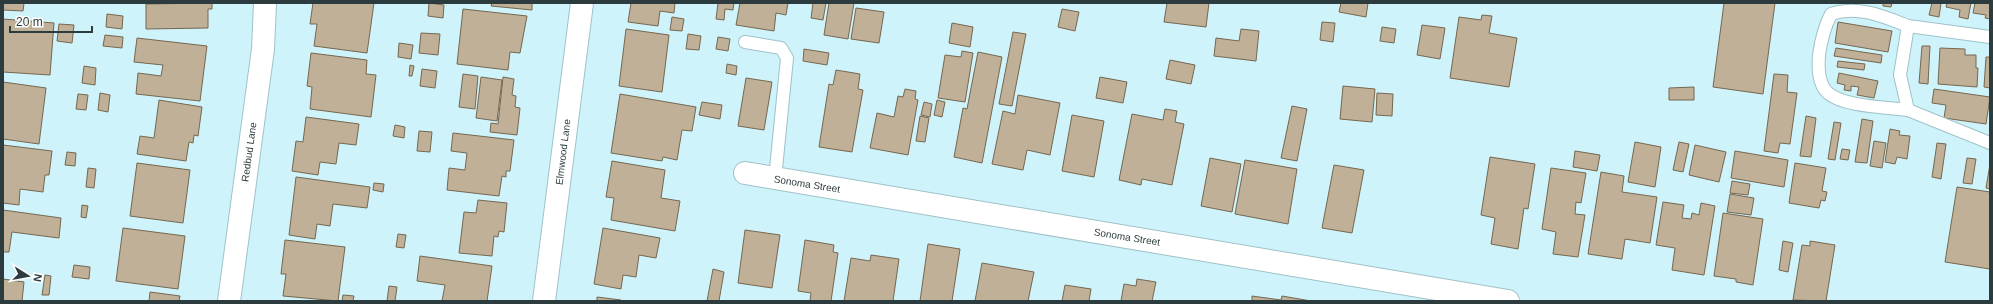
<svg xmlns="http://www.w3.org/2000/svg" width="1993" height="304" font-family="Arial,sans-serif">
<rect width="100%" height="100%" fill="#cef3fa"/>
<!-- building -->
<g fill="#c0b097" stroke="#756750">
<polygon points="3,3 24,3 23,11 3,10"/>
<polygon points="212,3 212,9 208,9 208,28 146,29 146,4"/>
<polygon points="313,3 374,3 367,53 314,46 317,24 310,24"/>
<polygon points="429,3 444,5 443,18 428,16"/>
<polygon points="492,3 532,3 532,10 491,6"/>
<polygon points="631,3 675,3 674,13 660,11 658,26 628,22"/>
<polygon points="718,3 734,3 733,10 725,9 724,20 716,19"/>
<polygon points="740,3 788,3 786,15 776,13 774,31 736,25"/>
<polygon points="813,3 826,3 823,20 811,18"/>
<polygon points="829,3 854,3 848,39 824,35"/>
<polygon points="1167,3 1209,3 1206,27 1164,22"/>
<polygon points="1341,3 1368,3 1366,17 1339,12"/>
<polygon points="1724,3 1775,3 1763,94 1713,87"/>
<polygon points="1883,3 1892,3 1891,7 1883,6"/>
<polygon points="1932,3 1941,3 1939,17 1929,15"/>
<polygon points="1947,3 1971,3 1968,19 1959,17 1960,10 1946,7"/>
<polygon points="1975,3 1990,3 1990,19 1985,18 1986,15 1973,13"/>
<polygon points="856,8 884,12 879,43 851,39"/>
<polygon points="463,9 527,16 520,53 510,52 508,70 457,64"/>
<polygon points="1062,9 1079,12 1075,31 1058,27"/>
<polygon points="107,14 123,16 122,29 106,27"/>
<polygon points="1482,15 1492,16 1489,33 1517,38 1509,87 1450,78 1459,17 1481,20"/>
<polygon points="672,17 684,19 682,31 670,30"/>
<polygon points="3,19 54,23 50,75 3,72"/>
<polygon points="1322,22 1335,23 1333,42 1320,40"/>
<polygon points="1838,22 1892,31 1888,52 1835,43"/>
<polygon points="952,23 973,27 970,47 949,43"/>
<polygon points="59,24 74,25 72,43 57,41"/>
<polygon points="1422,25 1445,28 1440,59 1417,55"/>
<polygon points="1382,27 1396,29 1394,43 1380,41"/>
<polygon points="626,29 669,35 662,92 619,86"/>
<polygon points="1241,29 1259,31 1256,61 1214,56 1216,38 1239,41"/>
<polygon points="1013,32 1026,34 1012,106 999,104"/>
<polygon points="421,33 440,34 438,55 419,53"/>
<polygon points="688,34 701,36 699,50 686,49"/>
<polygon points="105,35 123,37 122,48 103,46"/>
<polygon points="718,37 730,39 728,51 716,49"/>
<polygon points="137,38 207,46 200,101 136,94 138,73 161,76 163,65 134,62"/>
<polygon points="399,43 413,45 411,59 398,57"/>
<polygon points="1922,46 1930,46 1928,84 1919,83"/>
<polygon points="1836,48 1882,55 1881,63 1834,56"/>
<polygon points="1940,48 1965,49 1965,55 1976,55 1976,68 1978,68 1977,87 1938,84"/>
<polygon points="804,49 829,53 827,65 803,61"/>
<polygon points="962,51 973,53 965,102 938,98 945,55 961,57"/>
<polygon points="978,52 1002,57 982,163 954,157 963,108 967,109"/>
<polygon points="311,53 367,60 366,74 376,75 371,117 310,109 312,87 307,86"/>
<polygon points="1986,57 1990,57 1990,88 1984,87"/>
<polygon points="1170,60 1195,65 1191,84 1166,79"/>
<polygon points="1838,61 1865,64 1864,70 1837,67"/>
<polygon points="727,64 737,66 736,75 726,73"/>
<polygon points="410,65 414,66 412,76 409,76"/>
<polygon points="84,66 96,68 95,85 82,83"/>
<polygon points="422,69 437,71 435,88 420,86"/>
<polygon points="836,70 860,74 858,89 863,90 852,152 819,147 829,84 833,85"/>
<polygon points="1839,73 1878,81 1874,98 1857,95 1859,87 1851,86 1851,91 1844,90 1845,85 1837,83"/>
<polygon points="463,74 478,76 475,109 459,107"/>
<polygon points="1774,74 1788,75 1787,92 1797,93 1790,144 1780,143 1778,153 1764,151"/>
<polygon points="481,77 502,80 497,121 476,118"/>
<polygon points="503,77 514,79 512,95 516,96 515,107 520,108 517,135 490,132 491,123 498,124"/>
<polygon points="1100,77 1127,82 1123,103 1096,98"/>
<polygon points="746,78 772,82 764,130 738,126"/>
<polygon points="3,82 46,88 39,144 3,139"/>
<polygon points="1343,86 1375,89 1372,122 1340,119"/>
<polygon points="1694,87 1694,100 1669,100 1669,88"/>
<polygon points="905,89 916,91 915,99 918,100 908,155 870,148 877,113 894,117 898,96 903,97"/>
<polygon points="1934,89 1990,97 1986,124 1944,118 1946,105 1932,103"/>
<polygon points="100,93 110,95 108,112 98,110"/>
<polygon points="1377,93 1393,94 1392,116 1376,115"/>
<polygon points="78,94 88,95 86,110 76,109"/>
<polygon points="620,94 696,107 692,131 682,130 677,160 663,157 662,161 611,153"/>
<polygon points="1018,95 1060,103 1050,155 1027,150 1023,170 992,164 1003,111 1015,114"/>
<polygon points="159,100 202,107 198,136 194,135 193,143 189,142 186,161 137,154 140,136 154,138"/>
<polygon points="937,100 945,102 942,117 934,115"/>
<polygon points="702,102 722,105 720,119 699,115"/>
<polygon points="924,102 932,104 930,117 921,115"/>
<polygon points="1292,106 1307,109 1297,161 1281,158"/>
<polygon points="1165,109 1177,111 1175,122 1184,124 1172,185 1142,179 1141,185 1119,180 1132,114 1163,120"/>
<polygon points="1072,115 1104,121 1094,177 1062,171"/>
<polygon points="920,116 929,118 925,142 916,141"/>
<polygon points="1806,116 1816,118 1811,157 1800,156"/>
<polygon points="306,117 359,124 356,145 339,143 336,164 320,162 318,175 292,171 296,141 303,142"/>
<polygon points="1862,119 1873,121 1867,163 1855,162"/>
<polygon points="1834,122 1841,123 1835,160 1828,159"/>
<polygon points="395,125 405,127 404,138 393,136"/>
<polygon points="1890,129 1900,131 1899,135 1910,136 1907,159 1897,157 1895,164 1885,162"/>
<polygon points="419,131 432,132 430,152 417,151"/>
<polygon points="453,133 514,140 510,171 506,171 506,177 502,176 499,196 447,190 449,168 465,170 467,153 451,151"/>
<polygon points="1874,141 1886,143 1882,168 1870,166"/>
<polygon points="1635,142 1661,147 1655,187 1628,182"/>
<polygon points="1679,142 1689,144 1683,172 1673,170"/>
<polygon points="1937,143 1946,144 1941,179 1932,177"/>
<polygon points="3,145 52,151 49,175 45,175 43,192 20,189 19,205 3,203"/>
<polygon points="1695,145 1726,152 1719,182 1689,175"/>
<polygon points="1842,149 1850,150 1848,160 1840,159"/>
<polygon points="1575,151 1600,155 1597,171 1573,167"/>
<polygon points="1735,151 1788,160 1784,187 1731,178"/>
<polygon points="67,152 76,153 75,166 65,165"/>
<polygon points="1490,157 1535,164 1528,209 1524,208 1518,249 1491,244 1495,218 1481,215"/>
<polygon points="1210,158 1241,164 1232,212 1201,206"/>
<polygon points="1967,158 1976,159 1972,184 1963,183"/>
<polygon points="1245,160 1297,169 1288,224 1235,214"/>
<polygon points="612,161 665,170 661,198 680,201 675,231 611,220 614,198 606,197"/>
<polygon points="137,163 190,170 183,223 130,216"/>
<polygon points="1795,163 1826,168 1822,191 1827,192 1825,201 1821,200 1819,208 1789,203"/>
<polygon points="1990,164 1990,189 1986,188"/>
<polygon points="1334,165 1364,170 1352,233 1322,228"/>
<polygon points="88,168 96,169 94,188 86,187"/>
<polygon points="1551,168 1586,173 1581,203 1576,202 1575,214 1585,215 1578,257 1553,254 1556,232 1542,229"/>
<polygon points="1601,172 1624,176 1622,192 1657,197 1650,243 1625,239 1622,259 1588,254"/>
<polygon points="296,177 370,187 367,208 333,204 330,226 317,224 315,239 289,235"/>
<polygon points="1732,181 1750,184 1748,195 1730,193"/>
<polygon points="374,183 384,184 383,192 373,190"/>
<polygon points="1957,187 1990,192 1990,269 1945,262"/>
<polygon points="1730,194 1754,198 1751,215 1727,212"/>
<polygon points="478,200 507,203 504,232 499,231 498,237 494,236 492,256 459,253 464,212 476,213"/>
<polygon points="1663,202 1684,205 1682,218 1691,219 1692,213 1699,215 1701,203 1715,206 1704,275 1672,270 1675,248 1656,245"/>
<polygon points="82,205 88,206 86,218 81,217"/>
<polygon points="3,210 61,218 59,238 12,232 9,252 3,252"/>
<polygon points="1723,213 1763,219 1753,285 1736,282 1736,279 1714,276"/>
<polygon points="123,228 185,236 178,289 116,281"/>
<polygon points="603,228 660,238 656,258 639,255 636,277 623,275 621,289 594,284"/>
<polygon points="745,230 780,235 772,288 738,283"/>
<polygon points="398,234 406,235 404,248 396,247"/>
<polygon points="285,240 345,247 338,301 283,296 286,274 281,274"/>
<polygon points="805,240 834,245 833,252 838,253 831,301 810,301 811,293 798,291"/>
<polygon points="1783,241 1793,243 1788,272 1779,270"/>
<polygon points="1810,241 1835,245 1826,301 1793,300 1802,245 1810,246"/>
<polygon points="928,244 960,249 952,301 920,301"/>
<polygon points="871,255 899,259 893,301 844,301 851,258 870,261"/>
<polygon points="420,256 492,266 487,301 442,301 445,285 417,281"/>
<polygon points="982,263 1034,272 1028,301 975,301"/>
<polygon points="74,265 90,267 89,279 72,277"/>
<polygon points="713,269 724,272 719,301 707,301"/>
<polygon points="45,275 51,276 49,295 42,295"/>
<polygon points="3,279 24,282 22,301 3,301"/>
<polygon points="1137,279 1156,282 1152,301 1121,301 1124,284 1136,286"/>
<polygon points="1065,285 1091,289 1089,301 1062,301"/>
<polygon points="389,286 397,287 395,301 387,301"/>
<polygon points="150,292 180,296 179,301 149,301"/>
<polygon points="343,295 354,296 353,301 342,301"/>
<polygon points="1252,296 1281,300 1282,296 1311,301 1252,301"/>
<polygon points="597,297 621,300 621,301 597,301"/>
</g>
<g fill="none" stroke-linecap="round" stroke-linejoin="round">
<!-- service casing -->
<g stroke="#9fc2c9" stroke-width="14">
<g id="service">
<path d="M1908,26C1883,16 1857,5 1831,14C1824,28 1821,40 1819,55C1818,68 1818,84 1828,93C1844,107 1887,107 1908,110"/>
<polyline points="1990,37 1908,26 1900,75 1908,110 1990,143"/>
<polyline points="745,42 781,48 787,58 775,179"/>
</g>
</g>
<!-- minor casing -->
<g stroke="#9fc2c9" stroke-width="24">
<g id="minor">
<polyline points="745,173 1508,301"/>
<polyline points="229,301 263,49 265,3"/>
<polyline points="544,301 582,3"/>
</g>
</g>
<!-- service -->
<use href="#service" stroke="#fff" stroke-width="12"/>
<!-- minor -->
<use href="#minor" stroke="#fff" stroke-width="22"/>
</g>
<g text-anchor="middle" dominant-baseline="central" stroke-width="3" stroke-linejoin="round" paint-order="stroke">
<!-- street labels -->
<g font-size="10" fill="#2c3b3e" stroke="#fff">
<text transform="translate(249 152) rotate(-82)">Redbud Lane</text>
<text transform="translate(563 152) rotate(-83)">Elmwood Lane</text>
<text transform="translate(807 184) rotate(9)">Sonoma Street</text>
<text transform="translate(1127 237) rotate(9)">Sonoma Street</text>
</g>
</g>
<!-- border -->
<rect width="1993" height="304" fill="none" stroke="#2c3b3e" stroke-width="8"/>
<!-- north arrow -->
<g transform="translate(28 276) rotate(101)" stroke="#ffffff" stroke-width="3" paint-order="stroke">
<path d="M0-3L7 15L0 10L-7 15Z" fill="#2c3b3e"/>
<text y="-6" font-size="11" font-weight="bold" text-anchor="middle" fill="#2c3b3e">N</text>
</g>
<!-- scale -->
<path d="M10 26v6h82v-6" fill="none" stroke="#2c3b3e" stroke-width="2"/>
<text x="16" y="26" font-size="12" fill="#2c3b3e" stroke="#ffffff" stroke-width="3" paint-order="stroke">20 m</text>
</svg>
